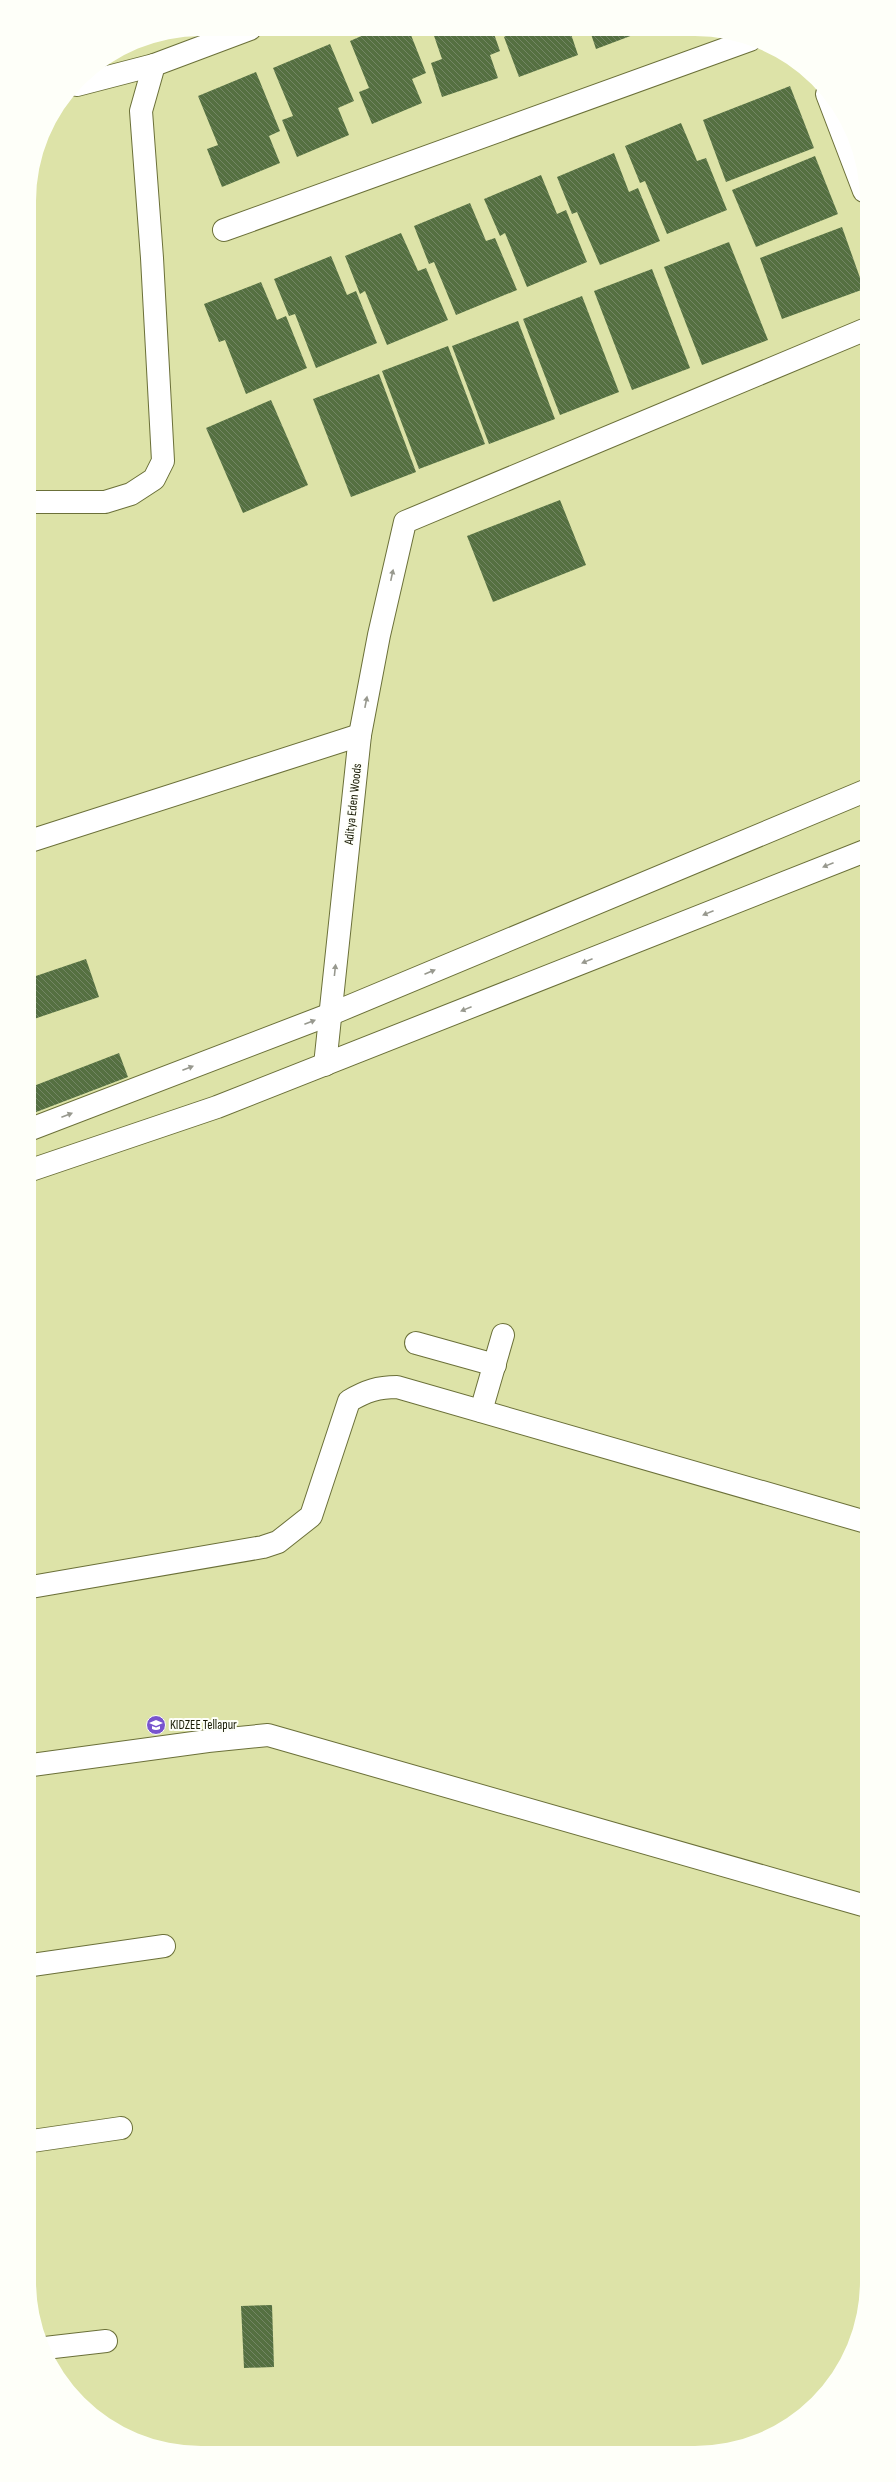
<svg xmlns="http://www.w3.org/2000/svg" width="896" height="2482" font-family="'Sofia Sans Condensed',sans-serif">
<defs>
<pattern id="building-back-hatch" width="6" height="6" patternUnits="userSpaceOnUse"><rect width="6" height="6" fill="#557041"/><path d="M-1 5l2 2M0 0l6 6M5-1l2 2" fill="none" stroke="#738664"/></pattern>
</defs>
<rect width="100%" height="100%" fill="#dde3a8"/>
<!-- building -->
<g fill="url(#building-back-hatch)">
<polygon points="375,30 409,30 426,73 412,79 422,103 372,124 359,92 369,88 350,41"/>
<polygon points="432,30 493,31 500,51 490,55 498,78 442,97 431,63 442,59"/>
<polygon points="514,31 570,31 578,55 519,77 504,37"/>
<polygon points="590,31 641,32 596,49"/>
<polygon points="330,44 354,101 338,108 349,135 297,157 282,120 293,116 273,68"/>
<polygon points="256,72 280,131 269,136 280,163 222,187 207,149 218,145 198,96"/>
<polygon points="790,86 814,148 726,182 703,120"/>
<polygon points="681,123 697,161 706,158 727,210 667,234 645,181 640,183 625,146"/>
<polygon points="614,153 629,192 638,188 660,241 600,265 577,212 572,214 557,177"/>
<polygon points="815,156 838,214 756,247 732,190"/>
<polygon points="541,175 557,214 566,210 587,262 527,287 505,233 500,236 484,199"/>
<polygon points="470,203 486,241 495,238 517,290 456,315 434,262 429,264 414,226"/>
<polygon points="842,227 864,289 782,319 760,258"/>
<polygon points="401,233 418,271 426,268 448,320 387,345 365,291 360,294 345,256"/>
<polygon points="729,242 768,340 702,365 664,267"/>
<polygon points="331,256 347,295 356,291 377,343 316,368 295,314 289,316 274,279"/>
<polygon points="652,269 690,368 632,390 594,291"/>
<polygon points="261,282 277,320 286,316 307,368 246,394 225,340 219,342 204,304"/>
<polygon points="582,296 619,392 560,415 523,319"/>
<polygon points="518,321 555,419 489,444 452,346"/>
<polygon points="448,346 485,444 419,469 382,371"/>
<polygon points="379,374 416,472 351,497 313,399"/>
<polygon points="271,400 308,485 243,513 206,428"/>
<polygon points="560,500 586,565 493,602 467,536"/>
<polygon points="86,959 99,997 31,1020 30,978"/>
<polygon points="119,1053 128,1077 31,1114 31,1087"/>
<polygon points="272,2305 274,2367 244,2368 241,2306"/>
</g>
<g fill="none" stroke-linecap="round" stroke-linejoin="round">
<!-- minor casing -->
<g stroke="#6b7039" stroke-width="24">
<g id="minor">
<polyline points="77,85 154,65"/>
<polyline points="827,94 864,191"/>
<polyline points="224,230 750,40"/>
<polyline points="30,502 105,502 131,494 154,479 163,461 152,258 141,111 154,65 250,29"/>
<polyline points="30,841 360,735"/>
<polyline points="325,1065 360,735 379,635 405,522 864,330"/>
<polyline points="31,1129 331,1014 865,791"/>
<polyline points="31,1170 217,1107 865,851"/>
<polyline points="416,1343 495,1365"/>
<polyline points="481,1411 503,1335"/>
<path d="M31,1587L263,1547L278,1542L311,1516L349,1401C366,1391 378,1387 397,1387L866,1522"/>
<polyline points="32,1765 208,1741 268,1735 866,1906"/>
<polyline points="32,1965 164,1946"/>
<polyline points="32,2141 121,2128"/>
<polyline points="45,2348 106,2341"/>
</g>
</g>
<!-- minor -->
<use href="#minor" stroke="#fff" stroke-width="22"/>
</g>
<!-- one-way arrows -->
<defs><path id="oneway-solid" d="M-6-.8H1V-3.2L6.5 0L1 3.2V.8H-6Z"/></defs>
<g fill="#97988e">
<use href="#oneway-solid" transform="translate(392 575) rotate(-78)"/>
<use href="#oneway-solid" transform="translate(366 702) rotate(-79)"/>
<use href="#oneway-solid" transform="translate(828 865) rotate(158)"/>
<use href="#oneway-solid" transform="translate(708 913) rotate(158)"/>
<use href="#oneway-solid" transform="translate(587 961) rotate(158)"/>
<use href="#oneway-solid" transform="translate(335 970) rotate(-84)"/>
<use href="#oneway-solid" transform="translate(430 972) rotate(-23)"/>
<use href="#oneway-solid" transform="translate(466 1009) rotate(158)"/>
<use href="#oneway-solid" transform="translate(310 1022) rotate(-21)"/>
<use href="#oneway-solid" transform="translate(188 1068) rotate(-21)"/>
<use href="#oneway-solid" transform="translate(67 1115) rotate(-21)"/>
</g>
<!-- icons -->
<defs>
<g id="school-disc" transform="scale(1)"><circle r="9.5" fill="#7854ce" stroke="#fefff9"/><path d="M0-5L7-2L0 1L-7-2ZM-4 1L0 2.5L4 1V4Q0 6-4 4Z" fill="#fff"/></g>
</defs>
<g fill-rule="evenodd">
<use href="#school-disc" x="156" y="1725"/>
</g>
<g text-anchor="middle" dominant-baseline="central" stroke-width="4" stroke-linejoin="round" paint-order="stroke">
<!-- street labels -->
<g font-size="13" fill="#181a04" stroke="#fefff9">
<text transform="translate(353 804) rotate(-84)">Aditya Eden Woods</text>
</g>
<!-- poi labels -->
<g font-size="13" fill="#181a04" stroke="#fefff9" text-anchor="start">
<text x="170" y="1725">KIDZEE Tellapur</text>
</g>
</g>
<!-- crop -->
<path d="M0 0H896V2482H0ZM201 36H695A165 165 0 0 1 860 201V2281A165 165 0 0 1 695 2446H201A165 165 0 0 1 36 2281V201A165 165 0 0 1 201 36Z" fill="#fefff9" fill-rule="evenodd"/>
</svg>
